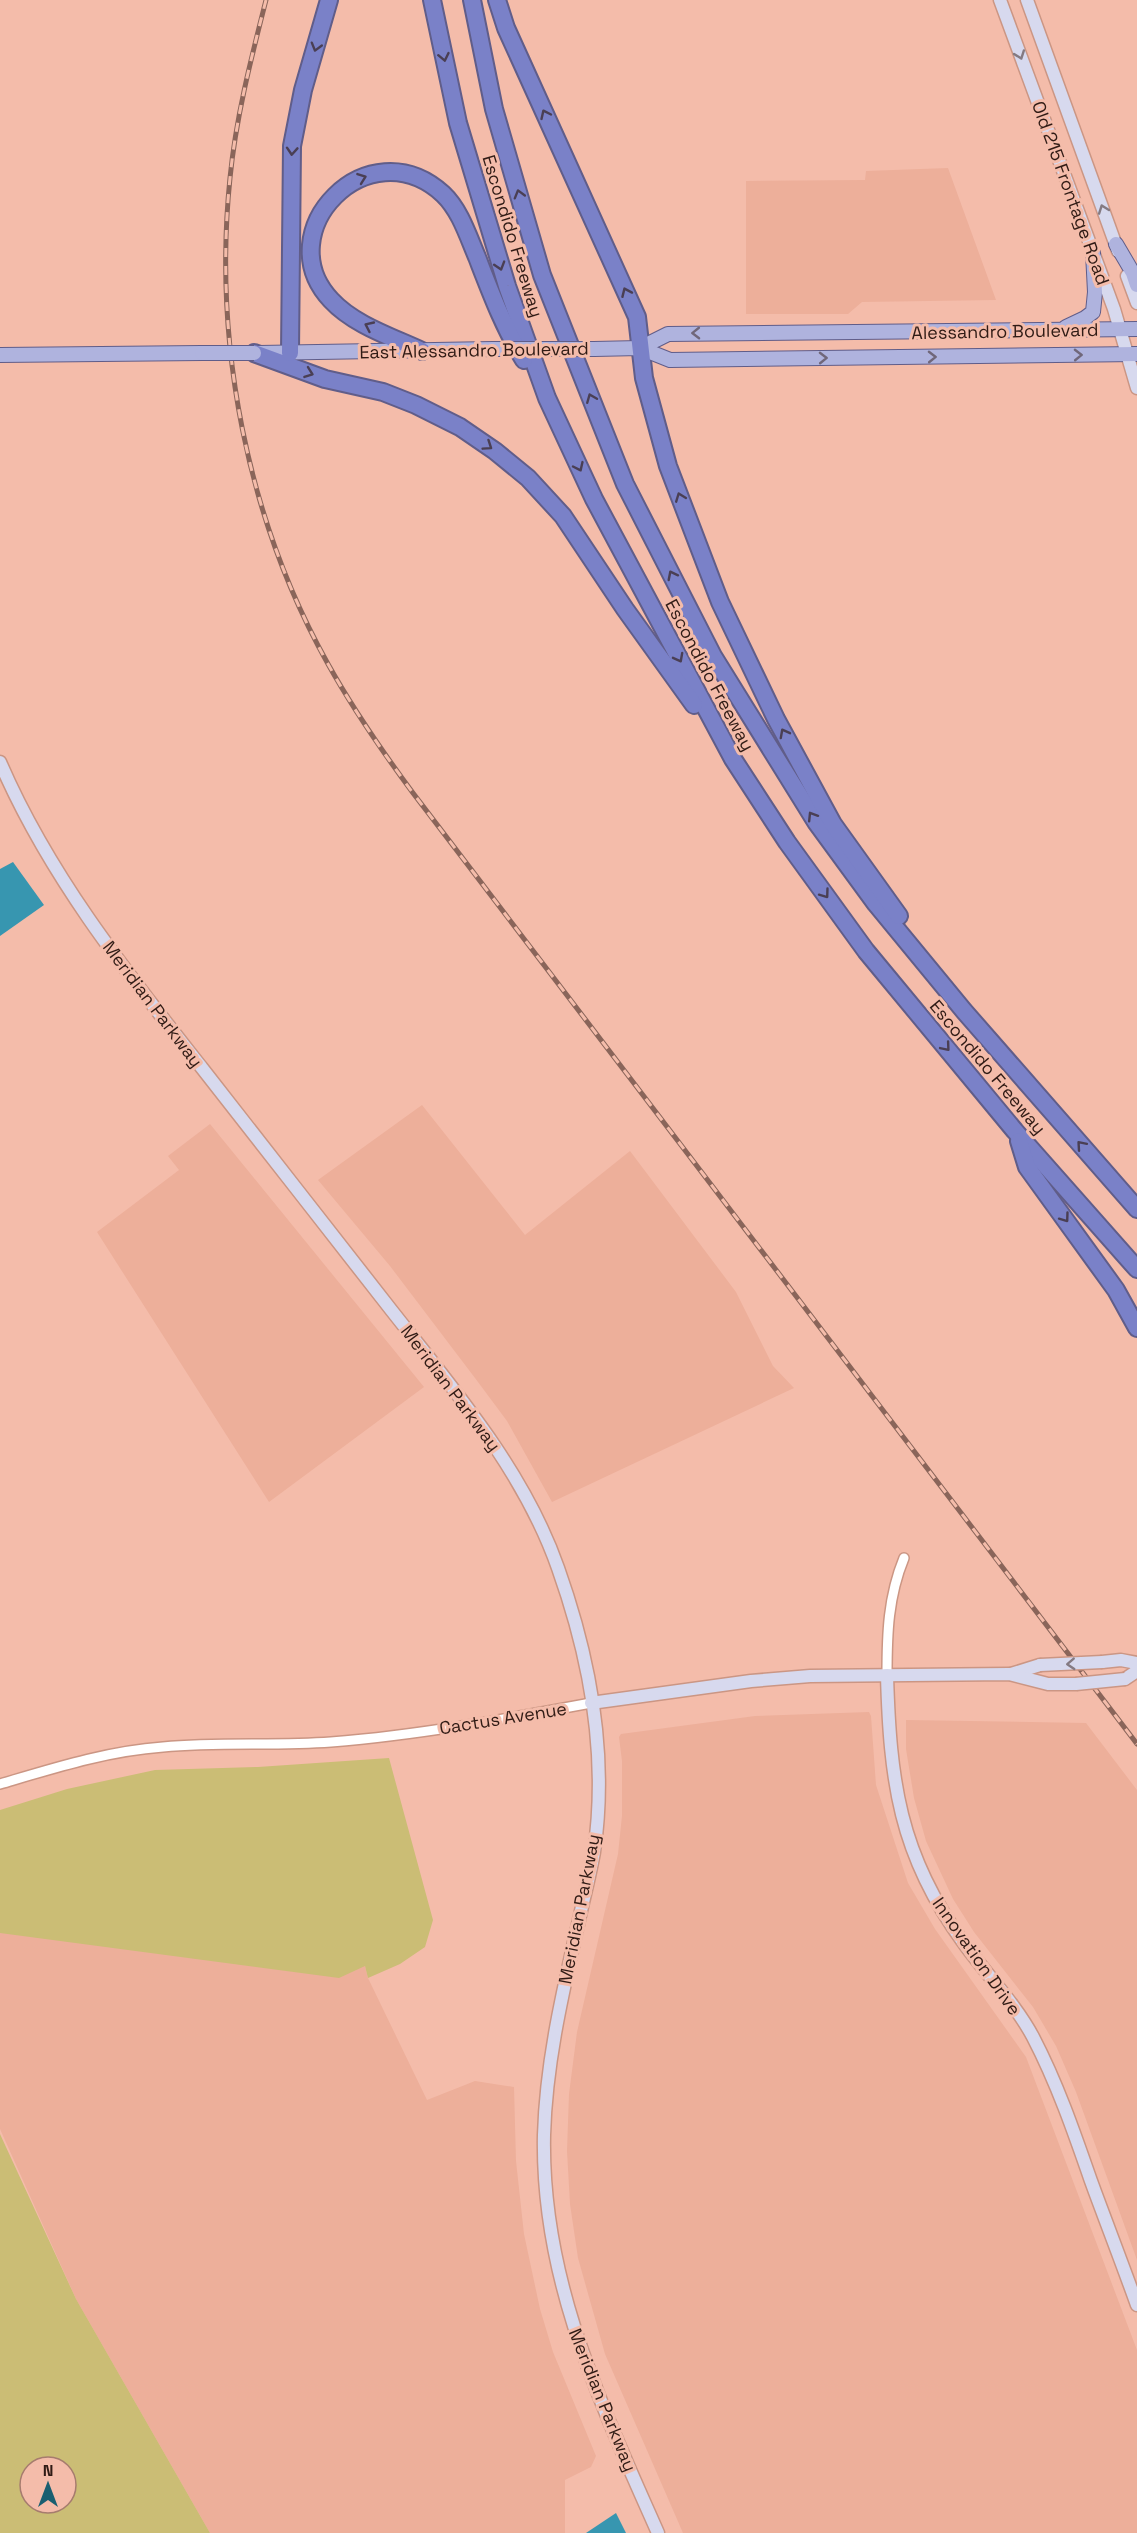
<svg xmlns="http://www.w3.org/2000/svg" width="1137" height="2533" font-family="'Space Grotesk',sans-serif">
<rect width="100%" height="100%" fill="#f4bcaa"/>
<!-- built -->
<g fill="#edaf9a">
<polygon points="948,168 996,300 862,302 848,314 746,314 746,181 865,180 866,171"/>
<polygon points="422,1105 525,1235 630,1151 736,1292 773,1366 794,1388 552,1502 507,1421 475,1378 390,1266 318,1180"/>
<polygon points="210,1124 424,1387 269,1502 97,1232 179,1170 168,1156"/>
<polygon points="869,1712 871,1716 876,1785 908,1883 935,1929 1026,2057 1137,2350 1137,2533 683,2533 605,2354 578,2258 570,2204 567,2151 569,2094 577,2032 618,1854 622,1816 622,1761 619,1737 621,1734 755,1716"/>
<polygon points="906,1720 1086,1723 1137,1790 1137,2260 1076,2092 1056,2046 1033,2007 974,1932 953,1899 926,1841 914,1798 906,1749"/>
<polygon points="3,1932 365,1966 368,1978 427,2100 475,2081 514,2087 516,2161 524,2234 540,2309 553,2352 596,2456 591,2467 565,2480 565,2533 210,2533 76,2299 0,2129 0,1933"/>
</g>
<!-- green -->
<g fill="#cbbd75" fill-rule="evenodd">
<polygon points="389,1758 433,1920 425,1947 400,1964 368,1978 365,1966 339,1978 0,1933 0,1810 67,1789 155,1770 258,1767"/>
<path d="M0,2134L76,2299L210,2533H0ZM30,2467H66V2503H30Z"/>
</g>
<!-- water -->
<g fill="#3796b0">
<polygon points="13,862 44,905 0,936 0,869"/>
<polygon points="616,2513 626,2533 586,2533"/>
</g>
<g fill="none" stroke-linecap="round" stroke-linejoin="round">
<!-- street casing -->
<g stroke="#cb9684" stroke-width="12">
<g id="street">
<path d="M887,1675C887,1634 888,1597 904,1558"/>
<path d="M0,1784C54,1768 107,1751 163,1747C219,1742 275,1746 331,1742C419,1735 505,1719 591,1703"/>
</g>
</g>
<!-- secondary casing -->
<g stroke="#cb9684" stroke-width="15">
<g id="secondary">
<polyline points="1000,0 1114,309 1137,388"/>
<polyline points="1027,0 1118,251"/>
<polyline points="1127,276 1137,303"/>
<path d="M0,762C49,876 126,972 202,1068C265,1149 329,1230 392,1311C455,1391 524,1471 558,1568C590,1658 608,1757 594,1852C590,1875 584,1897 579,1920C563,1991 546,2062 544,2135C541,2280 601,2404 658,2533"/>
<polyline points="1102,1662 1121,1660 1137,1663"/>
<polyline points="1011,1674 1040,1665"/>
<path d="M887,1675C890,1780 899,1854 963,1942C985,1973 1015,2003 1033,2037C1057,2083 1074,2132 1091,2181C1106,2222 1122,2263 1137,2305"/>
<polyline points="1125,1679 1137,1671"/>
<polyline points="591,1703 751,1681 810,1676 1009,1674 1048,1684 1076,1684"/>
</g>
</g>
<!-- primary casing -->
<g stroke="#605d89" stroke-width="16">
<g id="primary">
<polyline points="1116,244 1133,273 1137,285"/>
<polyline points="1066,327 1085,318 1093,312 1095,292 1093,253"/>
<polyline points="640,348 668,334 1137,329"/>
<polyline points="594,349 640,348 670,360 1137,354"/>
<polyline points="259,353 493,349"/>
<polyline points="0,355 202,353"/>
</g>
</g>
<!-- highway casing -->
<g stroke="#605d89" stroke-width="20">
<g id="highway">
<polyline points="432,0 458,123 507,286 547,398 594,499 733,759 787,842 866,951 1015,1131 1137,1269"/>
<polyline points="472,0 494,109 542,275 625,484 713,656 816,822 876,904 964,1011 1137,1209"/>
<polyline points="497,0 506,28 637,317 644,378 668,466 720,602 776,719 833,824 899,916"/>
<path d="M422,351C392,337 354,325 331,300C267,232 368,126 443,194C460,210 468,236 477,257C491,293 504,328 524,360"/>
<polyline points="254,353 325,379 383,392 416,405 460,427 495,451 528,478 563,516 625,609 694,705"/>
<polyline points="290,353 292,146 303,90 329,0"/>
<polyline points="1019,1141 1027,1167 1116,1290 1137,1328"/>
</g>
</g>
<!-- street -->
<use href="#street" stroke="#fff" stroke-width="9"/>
<!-- secondary -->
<use href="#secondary" stroke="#d7d9ee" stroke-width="12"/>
<!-- primary -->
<use href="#primary" stroke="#afb3de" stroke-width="14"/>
<!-- highway -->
<use href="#highway" stroke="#7a81c8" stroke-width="16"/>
<!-- rail casing -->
<g stroke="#8a655a" stroke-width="5">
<path id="rail" d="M266,0C251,59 236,117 230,178C213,343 247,519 328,664C353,709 382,751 413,793L1137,1744"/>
</g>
<!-- rail -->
<use href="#rail" stroke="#f4bcaa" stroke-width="3" stroke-dasharray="9" stroke-linecap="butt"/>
<!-- secondary-bridge casing -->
<g stroke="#cb9684" stroke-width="15" stroke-linecap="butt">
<g id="secondary-bridge">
<polyline points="1040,1665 1102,1662"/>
<polyline points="1076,1684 1125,1679"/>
</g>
</g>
<!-- primary-bridge casing -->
<g stroke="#605d89" stroke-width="16" stroke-linecap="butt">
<g id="primary-bridge">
<polyline points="493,349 594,349"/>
<polyline points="202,353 254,353"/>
</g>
</g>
<!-- secondary-bridge -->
<use href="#secondary-bridge" stroke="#d7d9ee" stroke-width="12"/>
<!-- primary-bridge -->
<use href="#primary-bridge" stroke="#afb3de" stroke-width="14"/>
</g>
<!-- one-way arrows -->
<defs><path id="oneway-chevron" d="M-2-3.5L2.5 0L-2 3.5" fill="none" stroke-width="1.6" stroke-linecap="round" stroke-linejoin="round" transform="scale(1.5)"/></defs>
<g stroke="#4a3f54">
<use href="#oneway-chevron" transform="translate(316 47) rotate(106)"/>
<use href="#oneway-chevron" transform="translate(444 57) rotate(78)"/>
<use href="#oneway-chevron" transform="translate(545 114) rotate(-115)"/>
<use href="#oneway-chevron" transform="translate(292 151) rotate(94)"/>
<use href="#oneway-chevron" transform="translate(362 178) rotate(-20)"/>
<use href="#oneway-chevron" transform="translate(519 194) rotate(-106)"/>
<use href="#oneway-chevron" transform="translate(500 266) rotate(73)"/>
<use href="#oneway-chevron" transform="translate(626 292) rotate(-114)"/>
<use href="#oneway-chevron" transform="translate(369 326) rotate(-155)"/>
<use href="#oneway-chevron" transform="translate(309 373) rotate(20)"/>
<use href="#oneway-chevron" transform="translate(591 398) rotate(-112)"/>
<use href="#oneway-chevron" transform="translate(488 446) rotate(34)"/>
<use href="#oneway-chevron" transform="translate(579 467) rotate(65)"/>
<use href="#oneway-chevron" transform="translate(680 497) rotate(-111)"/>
<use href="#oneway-chevron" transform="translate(672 575) rotate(-117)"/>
<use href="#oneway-chevron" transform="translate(679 658) rotate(62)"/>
<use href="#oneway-chevron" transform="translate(784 733) rotate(-118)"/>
<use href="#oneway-chevron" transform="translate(812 816) rotate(-122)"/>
<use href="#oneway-chevron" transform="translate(825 894) rotate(54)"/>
<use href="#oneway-chevron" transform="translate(946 1047) rotate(50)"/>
<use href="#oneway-chevron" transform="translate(1081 1145) rotate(-131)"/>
<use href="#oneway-chevron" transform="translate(1065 1218) rotate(54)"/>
</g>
<g stroke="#847a82">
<use href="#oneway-chevron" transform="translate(1020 55) rotate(70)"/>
<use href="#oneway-chevron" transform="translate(1103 209) rotate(-110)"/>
<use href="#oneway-chevron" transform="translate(1071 1664) rotate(177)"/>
</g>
<g stroke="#70677a">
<use href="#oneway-chevron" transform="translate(696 333) rotate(179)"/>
<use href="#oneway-chevron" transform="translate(1078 355) rotate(-1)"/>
<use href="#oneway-chevron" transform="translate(932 357) rotate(-1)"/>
<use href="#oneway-chevron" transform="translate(823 358) rotate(-1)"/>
</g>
<g text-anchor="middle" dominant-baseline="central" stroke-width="6" stroke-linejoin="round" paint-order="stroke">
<!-- street labels -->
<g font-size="18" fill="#301b15" stroke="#f4bcaa">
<text transform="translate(1071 193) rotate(70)">Old 215 Frontage Road</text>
<text transform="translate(513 236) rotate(73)">Escondido Freeway</text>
<text transform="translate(1005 331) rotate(-1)">Alessandro Boulevard</text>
<text transform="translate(474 350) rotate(-1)">East Alessandro Boulevard</text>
<text transform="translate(710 675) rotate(62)">Escondido Freeway</text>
<text transform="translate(153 1004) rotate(53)">Meridian Parkway</text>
<text transform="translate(988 1067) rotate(50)">Escondido Freeway</text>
<text transform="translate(451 1388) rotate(53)">Meridian Parkway</text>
<text transform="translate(503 1718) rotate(-9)">Cactus Avenue</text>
<text transform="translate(579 1909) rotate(-79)">Meridian Parkway</text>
<text transform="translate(977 1956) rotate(55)">Innovation Drive</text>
<text transform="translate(603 2400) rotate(68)">Meridian Parkway</text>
</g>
</g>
<!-- north arrow -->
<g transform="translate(48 2485)"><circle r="28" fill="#f4bcaa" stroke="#a67c6e" stroke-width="1.5"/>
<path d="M0-4.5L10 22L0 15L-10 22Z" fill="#1a5f71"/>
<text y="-9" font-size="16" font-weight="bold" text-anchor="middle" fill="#301b15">N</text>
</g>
</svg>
